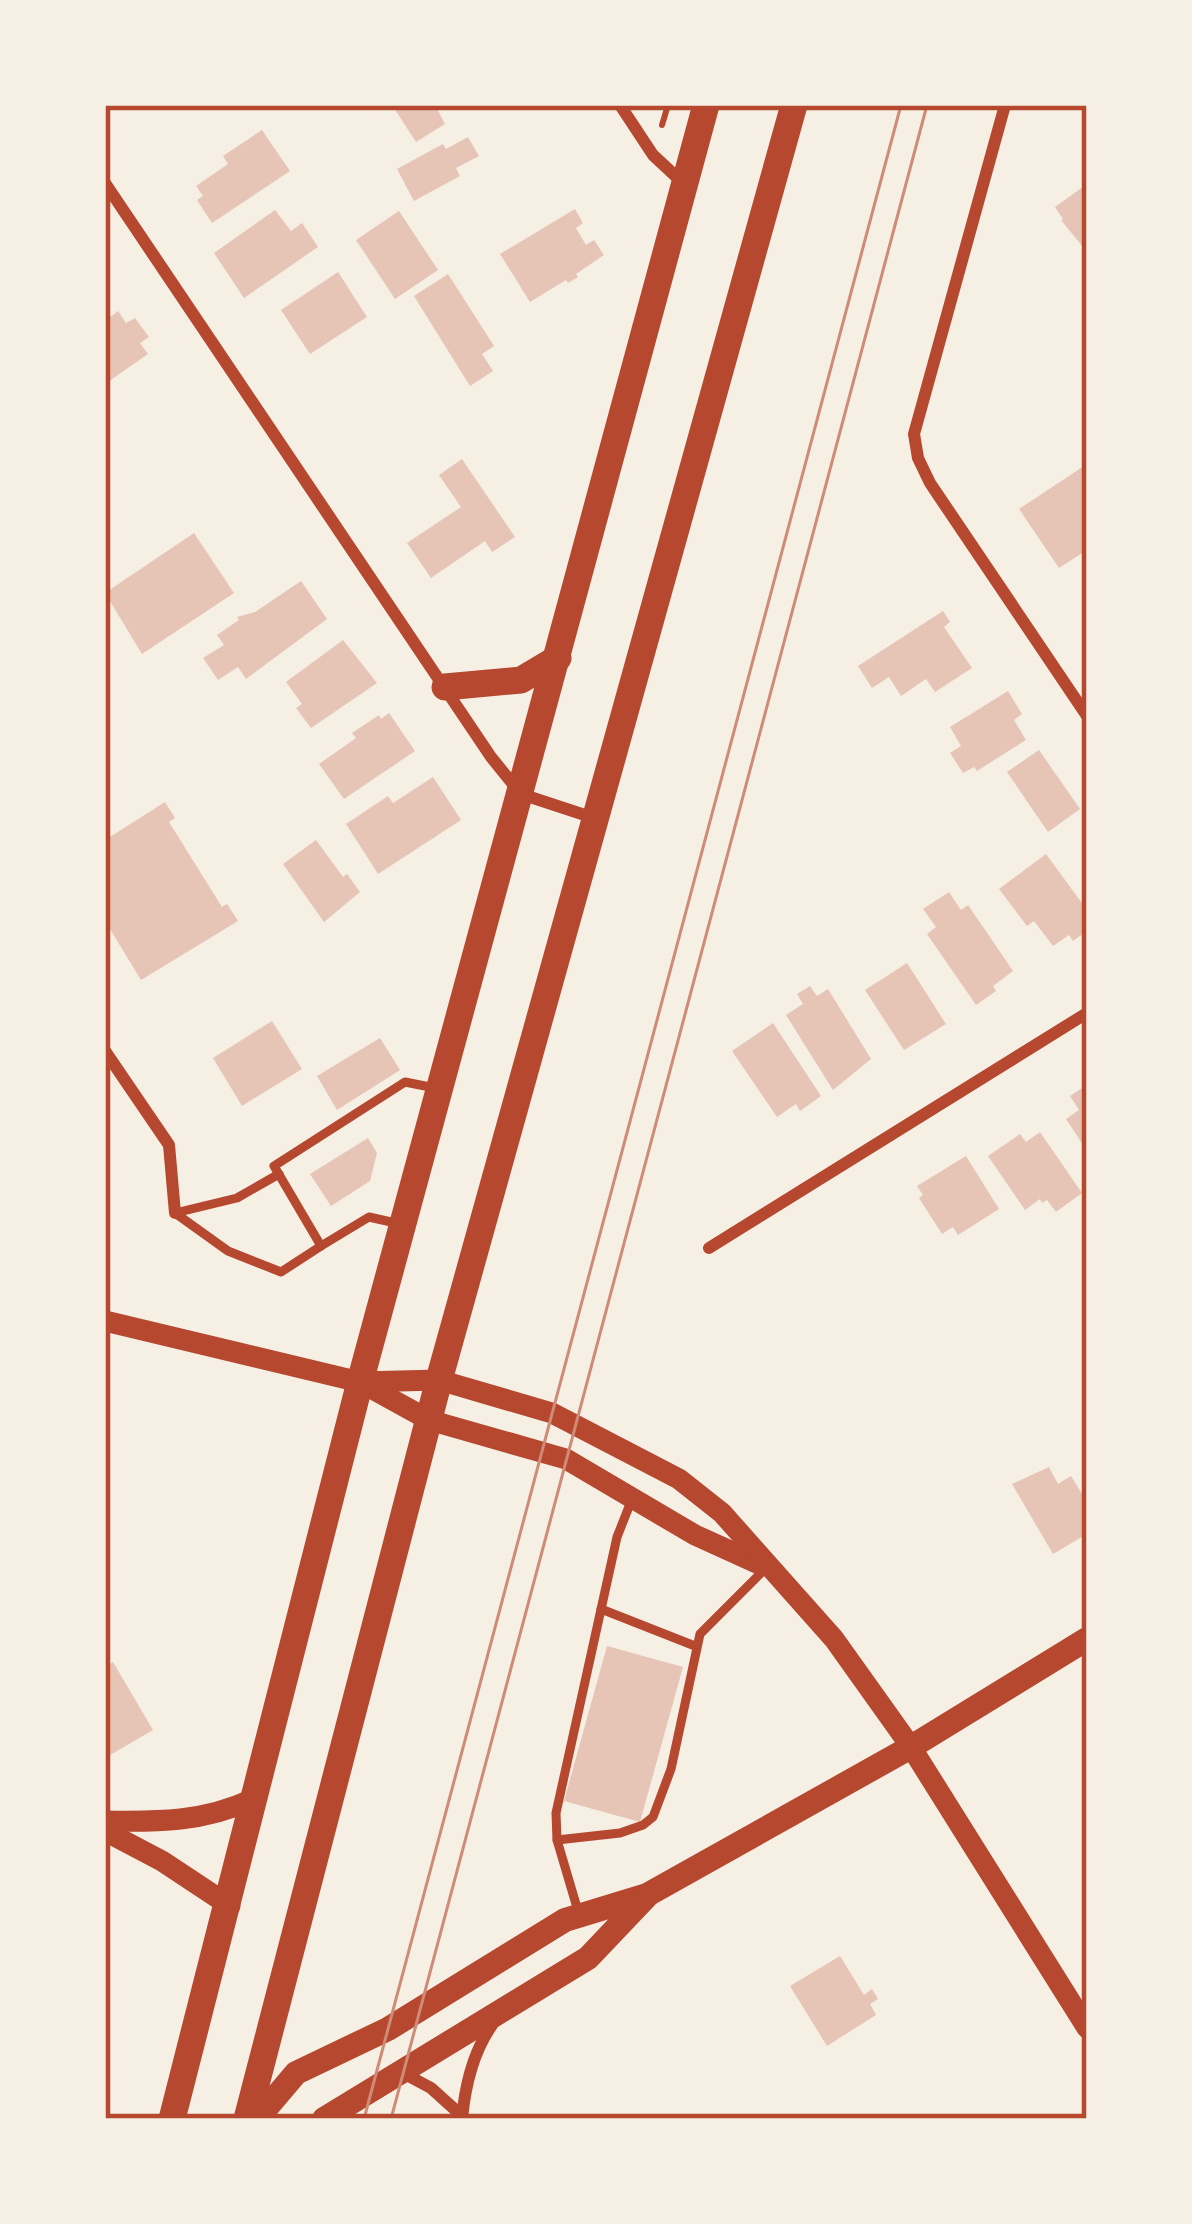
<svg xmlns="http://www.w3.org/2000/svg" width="1192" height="2224" font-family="'Varela Round',sans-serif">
<rect width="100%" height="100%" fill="#f6efe4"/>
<!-- building -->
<g fill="#e6c5b7">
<polygon points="392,105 435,105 445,124 416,142"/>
<polygon points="262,130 290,171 212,223 197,200 203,196 196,186 228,164 223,156"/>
<polygon points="468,137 479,156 456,168 460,176 414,201 397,169 443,144 446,149"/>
<polygon points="1087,184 1087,252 1061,220 1063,219 1055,207"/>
<polygon points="575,209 583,223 576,228 586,245 594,240 604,255 576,274 578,277 568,283 566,280 530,302 500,254"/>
<polygon points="275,210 291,231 302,223 318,247 244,298 214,253"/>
<polygon points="399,211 438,270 395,299 356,240"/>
<polygon points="338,272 367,317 310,354 281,310"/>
<polygon points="448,274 494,346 482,354 493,371 470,386 414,296"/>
<polygon points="118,311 126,323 135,318 143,329 149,337 140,343 148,354 105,384 105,321"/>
<polygon points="462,459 515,537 492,552 485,541 431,578 407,543 461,507 439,475"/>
<polygon points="1087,464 1087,550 1059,568 1019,509"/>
<polygon points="194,533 234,593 142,654 105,593"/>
<polygon points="301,581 327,619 246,679 238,667 218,680 203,658 224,645 217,635 239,620 237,617 255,612"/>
<polygon points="943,611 950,622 944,627 972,668 935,692 926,679 901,696 889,677 872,688 858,666"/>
<polygon points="343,640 377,683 311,728 296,708 302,704 286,682"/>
<polygon points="1008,691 1022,714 1014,720 1026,740 977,771 974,767 963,773 950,753 961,746 950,727"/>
<polygon points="389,713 415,751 344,799 319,764 356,738 352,733 379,715 381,719"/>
<polygon points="1039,750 1080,809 1048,832 1007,772"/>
<polygon points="433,777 461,820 378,874 346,824 388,796 393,803"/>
<polygon points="165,802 175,818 169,822 222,907 227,904 238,921 141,980 105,921 105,840"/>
<polygon points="316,840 343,877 347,874 360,892 324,922 283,864"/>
<polygon points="1046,854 1087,910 1087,931 1073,941 1069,935 1053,946 1034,921 1027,926 999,889"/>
<polygon points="949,892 961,910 968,905 1013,971 993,986 996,991 976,1005 927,934 936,927 923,909"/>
<polygon points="907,963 946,1024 904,1050 865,990"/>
<polygon points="810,986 817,996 828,989 871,1059 833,1090 786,1015 803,1004 797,994"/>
<polygon points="272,1021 302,1069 242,1106 213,1058"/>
<polygon points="773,1023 821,1096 800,1111 796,1104 777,1117 732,1051"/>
<polygon points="380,1038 400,1070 337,1110 317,1076"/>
<polygon points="1087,1085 1087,1151 1066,1119 1079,1110 1070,1096"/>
<polygon points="1040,1132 1082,1193 1056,1212 1047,1200 1042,1203 1040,1199 1025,1210 988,1156 1020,1134 1026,1142"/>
<polygon points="368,1138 377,1153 370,1181 331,1206 310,1174"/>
<polygon points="966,1156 999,1209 958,1235 953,1227 942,1234 919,1198 923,1195 917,1186"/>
<polygon points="1049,1467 1058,1484 1071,1476 1087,1502 1087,1534 1053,1554 1012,1484"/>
<polygon points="607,1646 683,1667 640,1822 564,1801"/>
<polygon points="113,1662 153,1730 105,1758 105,1667"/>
<polygon points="840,1956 864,1995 872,1989 878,1999 870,2004 876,2015 827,2046 790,1986"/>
</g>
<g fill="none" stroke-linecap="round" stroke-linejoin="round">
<!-- path -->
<polyline stroke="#b5482f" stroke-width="6" points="662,125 668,105"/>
<!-- service -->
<g stroke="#b5482f" stroke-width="9">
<polyline points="175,1213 228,1251 281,1272 321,1246"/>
<polyline points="175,1213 237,1198 279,1174"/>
<polyline points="400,1224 369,1217 321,1246 274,1166 405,1082 435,1088"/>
<polyline points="601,1609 695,1646"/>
<polyline points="557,1840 620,1833 643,1825 653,1817 671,1769 700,1634 766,1568"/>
<polyline points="578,1911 557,1840 556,1813 617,1537 632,1499"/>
</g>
<!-- minor -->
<g stroke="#b5482f" stroke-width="12">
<polyline points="620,105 653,155 683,183"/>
<polyline points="1005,105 914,434 918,458 930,483 1087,716"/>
<polyline points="105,183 491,757 521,794 597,819"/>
<polyline points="105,1051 169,1145 175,1213"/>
<polyline points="709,1248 1087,1013"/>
<polyline points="403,2073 431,2088 462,2116"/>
<path d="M462,2119C465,2086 473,2052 492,2025"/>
</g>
<!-- tertiary -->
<g stroke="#b5482f" stroke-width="21">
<polyline points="105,1321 360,1382 429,1420 566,1459 695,1535 761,1565"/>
<polyline points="360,1382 439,1380 552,1413 679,1479 722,1513 834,1639 911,1747 1087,2028"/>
<path d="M105,1821C158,1822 204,1822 253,1799"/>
<polyline points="105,1831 162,1861 230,1906"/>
</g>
<!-- secondary -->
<g stroke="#b5482f" stroke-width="24">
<polyline points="257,2119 296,2073 388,2029 565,1920 647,1895 911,1747 1087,1639"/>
<polyline points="324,2119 588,1958 646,1897"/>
</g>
<!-- primary -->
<g stroke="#b5482f" stroke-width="27">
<polyline points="445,687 521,680 558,658"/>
<polyline points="172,2119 360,1382 706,105"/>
<polyline points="247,2119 439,1380 794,105"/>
</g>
<!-- tram -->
<g stroke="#cf8b77" stroke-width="3">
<polyline points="364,2119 901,105"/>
<polyline points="391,2119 927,105"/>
</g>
</g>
<!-- border -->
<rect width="1192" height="2224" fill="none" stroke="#f6efe4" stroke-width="216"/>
<rect x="108" y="108" width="976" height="2008" fill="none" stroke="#b5482f" stroke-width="4.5"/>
</svg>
